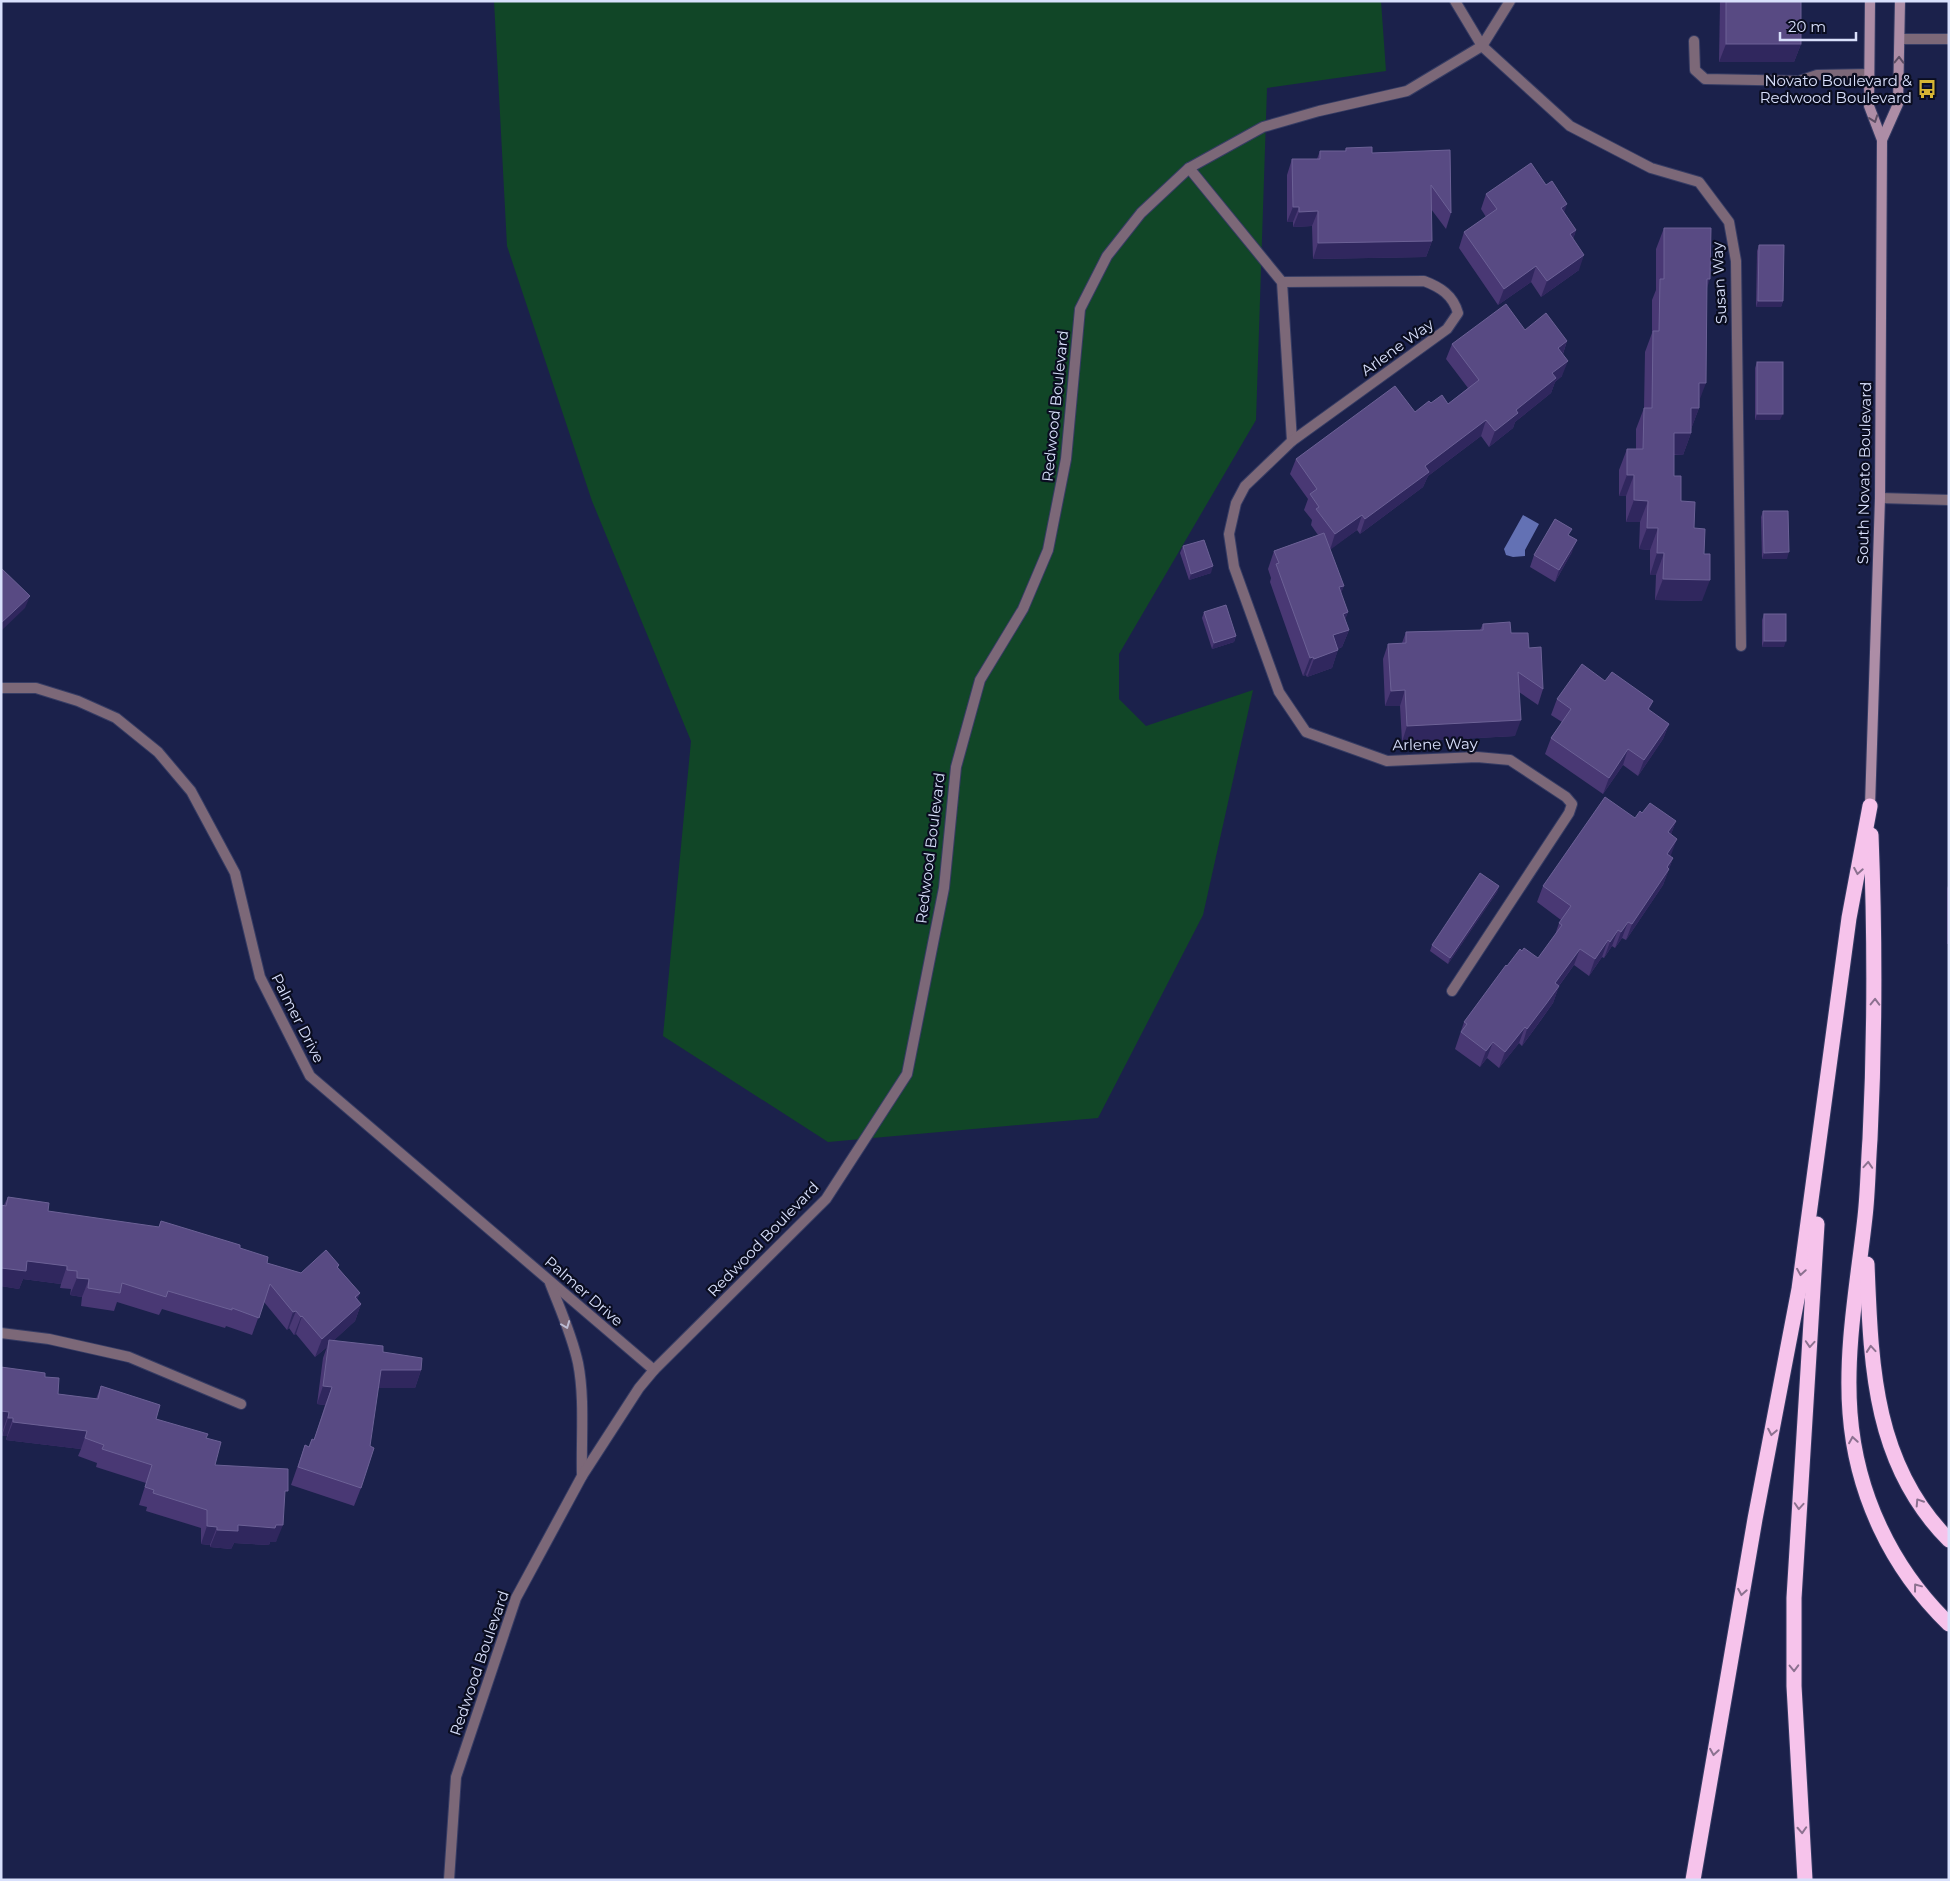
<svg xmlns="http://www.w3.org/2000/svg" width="1950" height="1881" font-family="Montserrat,sans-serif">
<rect width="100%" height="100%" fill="#1b214b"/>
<!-- green -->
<polygon fill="#114627" points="494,1 1381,1 1386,71 1267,88 1256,420 1119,654 1119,699 1146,726 1253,690 1203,915 1098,1118 828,1142 663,1036 691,741 592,501 507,246"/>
<!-- water -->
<polygon fill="#6371b4" points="1523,515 1539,524 1525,550 1525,556 1513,557 1506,555 1504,549"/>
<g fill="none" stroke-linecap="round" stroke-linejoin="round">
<!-- lane casing -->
<g stroke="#363c64" stroke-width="12">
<g id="lane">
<polyline points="1900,39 1949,39"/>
<polyline points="1694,41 1695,70 1705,79 1799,81 1817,75 1869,74"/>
</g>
</g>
<!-- street casing -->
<g stroke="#363c64" stroke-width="12">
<g id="street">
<polyline points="1455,1 1482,46 1570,126 1651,168 1699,182 1729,222 1736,261 1741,646"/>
<polyline points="1189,168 1282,282 1292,441"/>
<path d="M1282,282L1424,281C1440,287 1453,295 1458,313L1447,329L1292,441L1245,486L1236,503L1229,534L1234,567L1279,692L1306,732L1387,761L1477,757L1510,760L1566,797L1572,804L1569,813L1452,991"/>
<polyline points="1880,498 1949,500"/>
<polyline points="1,688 36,688 78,701 116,718 158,752 191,791 235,873 260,977 310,1076 654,1370"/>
<path d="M550,1283C560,1309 572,1335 578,1363C585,1398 581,1440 582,1476"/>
<polyline points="1,1333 49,1339 129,1357 241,1404"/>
<polyline points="449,1880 456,1777 516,1598 582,1476 639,1388 654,1370 826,1199 907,1074 944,888 956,767 980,680 1023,609 1048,550 1066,459 1080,309 1107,256 1141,213 1189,168 1263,127 1319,111 1407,91 1482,46 1510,1"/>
</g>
</g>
<!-- secondary casing -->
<g stroke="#363c64" stroke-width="12">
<g id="secondary">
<polyline points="1870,1 1869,106 1882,140 1880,498 1870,806"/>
<polyline points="1882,140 1898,104 1900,1"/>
</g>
</g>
<!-- highway casing -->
<g stroke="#363c64" stroke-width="17">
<g id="highway">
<path d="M1871,835C1875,937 1875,1037 1870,1139C1868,1165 1868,1191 1865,1217C1858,1281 1845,1348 1850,1413C1856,1493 1891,1568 1949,1624"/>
<path d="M1867,1264C1871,1364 1873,1464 1949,1540"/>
<polyline points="1693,1880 1755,1519 1799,1289 1849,918 1870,806"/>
<polyline points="1805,1880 1794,1686 1794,1598 1817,1224"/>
</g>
</g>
<!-- lane -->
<use href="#lane" stroke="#7c6878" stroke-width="10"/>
<!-- street -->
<use href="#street" stroke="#7c6878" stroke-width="10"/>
<!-- secondary -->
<use href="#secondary" stroke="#ad8da6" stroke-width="10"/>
<!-- highway -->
<use href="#highway" stroke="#f6c3eb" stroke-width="15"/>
</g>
<!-- wall -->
<g fill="#493874">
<polygon points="1720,1 1801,1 1801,44 1794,62 1719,62"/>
<polygon points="1346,148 1372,153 1450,150 1451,213 1446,229 1431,209 1432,241 1426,257 1313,259 1312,226 1293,227 1293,222 1287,222 1287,175 1292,159 1317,159 1320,151 1345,151"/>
<polygon points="1486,194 1564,212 1576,230 1573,239 1579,270 1541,297 1531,282 1498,305 1459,248 1464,232 1486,217 1481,209"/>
<polygon points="1664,228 1707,289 1699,408 1691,429 1691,433 1683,455 1674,455 1674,476 1681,501 1694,528 1702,601 1655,600 1656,575 1650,575 1650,550 1639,549 1640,522 1626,522 1626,496 1619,496 1619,470 1627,449 1636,449 1636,429 1644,408 1645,352 1652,333 1652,300 1656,290 1656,249"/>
<polygon points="1759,245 1783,301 1781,307 1756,307 1757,251"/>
<polygon points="1525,330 1567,341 1563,354 1562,376 1555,382 1551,393 1515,422 1513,428 1489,447 1481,436 1428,476 1423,487 1360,534 1357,530 1330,549 1341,593 1348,612 1345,619 1349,630 1342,647 1338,649 1332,668 1307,677 1306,675 1303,676 1270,582 1271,578 1268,569 1274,551 1318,535 1311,525 1312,520 1304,510 1308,499 1290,474 1296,459 1415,412 1431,403 1448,404 1468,388 1446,359 1452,344"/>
<polygon points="1757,362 1780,420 1755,420 1755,368"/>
<polygon points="1763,511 1787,559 1762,559 1761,517"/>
<polygon points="1183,546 1211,573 1189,580 1180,553"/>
<polygon points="1572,552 1555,582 1530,567 1534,555"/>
<polygon points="1204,612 1236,636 1234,642 1212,649 1202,618"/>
<polygon points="1764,614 1784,647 1762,647 1762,620"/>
<polygon points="1483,624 1511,633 1529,648 1543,689 1538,705 1519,692 1515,736 1402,742 1400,706 1385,706 1383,659 1388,644 1402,643 1406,632 1480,630"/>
<polygon points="1605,681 1669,724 1663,739 1638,776 1623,765 1603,794 1545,754 1551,738 1562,722 1551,715 1557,699"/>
<polygon points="1642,813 1676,821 1671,834 1671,855 1670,857 1673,858 1663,885 1626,940 1622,938 1615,948 1612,946 1604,958 1602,957 1589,976 1574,965 1559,986 1553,1003 1541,1020 1522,1046 1519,1043 1499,1068 1487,1058 1480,1067 1455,1049 1464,1022 1507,966 1538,958 1555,935 1559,923 1561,920 1537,902 1543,886"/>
<polygon points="1949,884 1949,944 1947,944 1947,888"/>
<polygon points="1499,886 1497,892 1448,964 1430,951 1432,945"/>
<polygon points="8,1197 48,1211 240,1248 267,1263 301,1273 339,1265 338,1268 360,1293 357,1299 361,1304 355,1321 334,1340 383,1352 421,1370 415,1388 378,1388 361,1488 354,1506 291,1485 305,1445 309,1447 314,1440 325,1405 317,1404 323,1358 327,1347 315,1357 296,1334 294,1335 289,1328 287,1330 264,1302 252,1335 226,1326 225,1328 162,1309 159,1315 117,1302 114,1311 81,1306 82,1297 70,1295 71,1289 60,1288 61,1284 23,1279 19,1289 1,1286 1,1205 4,1205"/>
<polygon points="1,1367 45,1377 58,1394 96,1399 101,1386 156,1419 206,1438 215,1465 285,1498 276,1542 270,1542 269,1545 234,1543 231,1549 210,1547 210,1545 201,1544 201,1528 146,1511 147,1507 139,1505 146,1483 96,1467 97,1463 78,1456 81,1449 6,1440 7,1436 2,1436 3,1430 1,1430"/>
</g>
<!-- shaded-wall -->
<g fill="#30275e">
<polygon points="1726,44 1801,44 1794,62 1719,62"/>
<polygon points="1567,204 1562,219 1561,208"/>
<polygon points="1293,207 1299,207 1293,222 1287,222"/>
<polygon points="1318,211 1312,226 1293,227 1299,212"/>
<polygon points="1576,230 1571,245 1570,234"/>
<polygon points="1432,241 1426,257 1313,259 1318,243"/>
<polygon points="1584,255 1579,270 1541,297 1547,281"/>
<polygon points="1536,266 1531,282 1498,305 1504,289"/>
<polygon points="1707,279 1710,279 1703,301"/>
<polygon points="1758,301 1783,301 1781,307 1756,307"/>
<polygon points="1567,341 1562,356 1558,348"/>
<polygon points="1568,361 1562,376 1555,382 1551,393 1515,422 1513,428 1489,447 1495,431 1552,373"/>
<polygon points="1699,383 1706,383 1698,404"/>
<polygon points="1691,408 1699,408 1691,429"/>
<polygon points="1757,414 1783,414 1780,420 1755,420"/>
<polygon points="1486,420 1481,436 1428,476 1423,487 1360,534 1365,519 1425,466"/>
<polygon points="1674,433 1691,433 1683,455 1667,454"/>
<polygon points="1627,475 1634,475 1626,496 1619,496"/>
<polygon points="1634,500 1648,501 1640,522 1626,522"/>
<polygon points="1362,515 1357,530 1330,550 1335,534"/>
<polygon points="1647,528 1658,528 1650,550 1639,549"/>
<polygon points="1577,540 1572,552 1555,582 1559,570"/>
<polygon points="1789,552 1787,559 1762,559 1764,553"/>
<polygon points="1657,553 1664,553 1656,575 1650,575"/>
<polygon points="1213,566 1211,573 1189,580 1191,574"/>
<polygon points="1663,579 1710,580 1702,601 1655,600"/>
<polygon points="1344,586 1337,604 1339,587"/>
<polygon points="30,596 25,608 1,631 1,623"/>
<polygon points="1348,612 1341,630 1343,614"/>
<polygon points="1349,630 1342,647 1326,653 1333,635"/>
<polygon points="1236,636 1234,642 1212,649 1214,643"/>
<polygon points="1764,641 1786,641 1784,647 1762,647"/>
<polygon points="1338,650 1332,668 1307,677 1314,659"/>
<polygon points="1313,657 1306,675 1303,676 1310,658"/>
<polygon points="1405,690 1400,706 1385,706 1391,691"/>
<polygon points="1653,701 1647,716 1648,709"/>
<polygon points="1521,720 1515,736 1402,742 1407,726"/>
<polygon points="1669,724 1663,739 1638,776 1644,760"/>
<polygon points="1628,749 1623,765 1603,794 1609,778"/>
<polygon points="1676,821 1670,837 1668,832"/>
<polygon points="1677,839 1671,855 1661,871 1667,854"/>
<polygon points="1673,858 1663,885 1626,940 1632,924"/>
<polygon points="1499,886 1497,892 1448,964 1450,958"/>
<polygon points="1628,922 1622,938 1615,948 1621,932"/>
<polygon points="1618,930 1612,946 1604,958 1610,942"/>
<polygon points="1608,940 1602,957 1589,976 1595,959"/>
<polygon points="1580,949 1574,965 1549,999 1555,983"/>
<polygon points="1559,986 1553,1003 1522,1046 1527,1029"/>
<polygon points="1525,1027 1519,1043 1499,1068 1505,1052"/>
<polygon points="1493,1042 1487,1058 1480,1067 1486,1051"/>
<polygon points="27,1261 67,1266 61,1284 23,1279 19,1289 1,1286 1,1268"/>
<polygon points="77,1278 89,1279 82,1297 70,1295"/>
<polygon points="360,1293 353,1310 361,1304 355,1321 329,1345 329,1340 327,1347 315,1357 322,1339"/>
<polygon points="296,1311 289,1328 287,1330 293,1312"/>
<polygon points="302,1316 296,1334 294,1335 301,1317"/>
<polygon points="381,1370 421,1370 415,1388 374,1388"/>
<polygon points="323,1386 332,1387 325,1405 317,1404"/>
<polygon points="1,1411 9,1412 3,1430 1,1430"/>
<polygon points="8,1418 13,1418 7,1436 2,1436"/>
<polygon points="13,1422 87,1431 81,1449 6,1440"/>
<polygon points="238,1525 283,1525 276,1542 270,1542 269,1545 234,1543 231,1549 210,1547 217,1530"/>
<polygon points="207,1526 217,1527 210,1545 201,1544"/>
</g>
<!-- building -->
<g fill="#584a83" stroke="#6c6196">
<rect x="1726" y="1" width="75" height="43"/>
<polygon points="1372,147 1372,153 1450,150 1451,213 1431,185 1432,241 1318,243 1318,211 1299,212 1299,207 1293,207 1292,159 1320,159 1320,151 1346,151 1346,148"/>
<polygon points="1531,163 1546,185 1552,181 1567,204 1561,208 1576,230 1570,234 1584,255 1547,281 1536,266 1504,289 1464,232 1497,209 1486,194"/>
<polygon points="1664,228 1711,228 1710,279 1707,279 1706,383 1699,383 1699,408 1691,408 1691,433 1674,433 1674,476 1681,476 1681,501 1695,502 1694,528 1705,529 1704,554 1710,554 1710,580 1663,579 1664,553 1657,553 1658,528 1647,528 1648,501 1634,500 1634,475 1627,475 1627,449 1643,449 1644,408 1652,408 1653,331 1659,331 1660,279 1664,279"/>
<polygon points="1759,245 1784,245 1783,301 1758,301"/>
<polygon points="1506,304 1525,330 1546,313 1567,341 1558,348 1568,361 1552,373 1556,378 1516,410 1518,413 1495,431 1486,420 1425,466 1429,472 1365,519 1362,515 1335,534 1316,509 1319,507 1310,494 1317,489 1296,459 1395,386 1415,412 1429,401 1431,403 1442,395 1448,404 1479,380 1452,344"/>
<rect x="1757" y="362" width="26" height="52"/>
<polygon points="1763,511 1788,511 1789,552 1764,553"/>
<polygon points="1555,519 1572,529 1568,535 1577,540 1559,570 1534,555"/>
<polygon points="1324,533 1344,586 1339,587 1348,612 1343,614 1349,630 1333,635 1338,650 1314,659 1313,657 1310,658 1276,564 1279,563 1274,551"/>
<polygon points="1204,540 1213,566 1191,574 1183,546"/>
<polygon points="1,568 30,596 1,623"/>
<polygon points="1226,605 1236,636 1214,643 1204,612"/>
<rect x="1764" y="614" width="22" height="27"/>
<polygon points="1510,622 1511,633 1528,633 1529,648 1541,647 1543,689 1518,672 1521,720 1407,726 1405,690 1391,691 1388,644 1406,643 1406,632 1483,630 1483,624"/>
<polygon points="1582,664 1605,681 1612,672 1653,701 1648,709 1669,724 1644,760 1628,749 1609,778 1551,738 1571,709 1557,699"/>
<polygon points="1605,797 1635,818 1640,811 1642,813 1650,803 1676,821 1668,832 1677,839 1667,854 1673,858 1667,867 1669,869 1632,924 1628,922 1621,932 1618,930 1610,942 1608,940 1595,959 1580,949 1555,983 1559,986 1546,1004 1527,1029 1525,1027 1505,1052 1493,1042 1486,1051 1461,1032 1467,1024 1464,1022 1506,965 1507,966 1520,949 1522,951 1524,948 1538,958 1562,925 1559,923 1571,906 1543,886"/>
<polygon points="1480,873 1499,886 1450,958 1432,945"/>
<polygon points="8,1197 49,1203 48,1211 159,1227 161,1221 240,1245 240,1248 268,1257 267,1263 301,1273 326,1250 339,1265 337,1267 360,1293 355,1297 361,1304 322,1339 302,1316 301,1317 296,1311 293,1312 270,1284 259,1318 232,1308 232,1310 168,1291 166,1297 122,1283 120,1293 88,1288 89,1279 77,1278 77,1271 67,1270 67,1266 27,1261 26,1271 1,1268 1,1205 6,1206"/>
<polygon points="329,1340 383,1346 383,1352 422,1358 421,1370 381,1370 370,1446 374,1448 361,1488 298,1467 305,1445 309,1447 312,1439 314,1440 332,1387 323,1386"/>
<polygon points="1,1367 45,1373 45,1377 59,1378 58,1394 98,1399 101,1386 160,1405 156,1419 208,1434 206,1438 221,1442 215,1465 288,1469 288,1491 285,1491 283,1525 276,1525 275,1528 238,1525 238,1531 217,1530 217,1527 207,1526 207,1510 153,1493 154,1490 145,1487 152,1465 102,1449 104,1445 85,1438 87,1431 13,1422 13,1418 8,1418 9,1412 1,1411"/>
</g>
<!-- one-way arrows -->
<defs><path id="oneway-chevron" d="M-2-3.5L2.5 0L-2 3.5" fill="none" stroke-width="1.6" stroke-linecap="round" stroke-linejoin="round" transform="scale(1.25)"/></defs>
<g stroke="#5c4d63">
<use href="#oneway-chevron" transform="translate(1899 60) rotate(-89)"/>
<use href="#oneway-chevron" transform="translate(1874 119) rotate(70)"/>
</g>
<g stroke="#8c7190">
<use href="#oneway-chevron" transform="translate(1858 871) rotate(100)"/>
<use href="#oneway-chevron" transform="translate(1875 1002) rotate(-89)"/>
<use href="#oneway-chevron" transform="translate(1868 1165) rotate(-86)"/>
<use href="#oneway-chevron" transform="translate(1801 1272) rotate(99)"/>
<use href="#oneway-chevron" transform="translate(1810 1344) rotate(94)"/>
<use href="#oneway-chevron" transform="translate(1871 1349) rotate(-95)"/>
<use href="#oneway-chevron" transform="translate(1772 1432) rotate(101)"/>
<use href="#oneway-chevron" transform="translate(1853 1440) rotate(-99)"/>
<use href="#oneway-chevron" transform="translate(1919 1502) rotate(-123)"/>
<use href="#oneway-chevron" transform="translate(1799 1506) rotate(94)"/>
<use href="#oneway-chevron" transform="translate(1917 1587) rotate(-127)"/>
<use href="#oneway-chevron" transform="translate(1742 1592) rotate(100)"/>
<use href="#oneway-chevron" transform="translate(1794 1668) rotate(89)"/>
<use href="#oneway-chevron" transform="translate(1714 1752) rotate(99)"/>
<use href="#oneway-chevron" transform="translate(1802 1830) rotate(87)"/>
</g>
<use stroke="#bdbcd4" href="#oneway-chevron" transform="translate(566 1325) rotate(69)"/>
<!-- icons -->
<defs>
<g id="bus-bare" transform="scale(1.5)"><path d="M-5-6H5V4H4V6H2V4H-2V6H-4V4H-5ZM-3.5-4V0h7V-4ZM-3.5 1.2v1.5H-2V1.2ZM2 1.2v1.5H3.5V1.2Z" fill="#d6b534" stroke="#0a0d20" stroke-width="2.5" paint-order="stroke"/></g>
</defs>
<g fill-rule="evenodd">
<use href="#bus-bare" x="1927" y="89"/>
</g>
<g text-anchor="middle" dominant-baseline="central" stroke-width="4.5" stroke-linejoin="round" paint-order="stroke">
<!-- poi labels -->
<g font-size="15" fill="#d9e0fc" stroke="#0a0d20" text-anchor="end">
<text x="1912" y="80">Novato Boulevard &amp;<tspan x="1912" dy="17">Redwood Boulevard</tspan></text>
</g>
<!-- street labels -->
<g font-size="15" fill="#d9e0fc" stroke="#0a0d20">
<text transform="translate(1719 283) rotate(-93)">Susan Way</text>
<text transform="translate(1397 347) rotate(-36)">Arlene Way</text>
<text transform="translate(1055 406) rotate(-84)">Redwood Boulevard</text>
<text transform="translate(1864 473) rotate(-89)">South Novato Boulevard</text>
<text transform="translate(1435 744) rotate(-1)">Arlene Way</text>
<text transform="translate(930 848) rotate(-83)">Redwood Boulevard</text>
<text transform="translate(298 1018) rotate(63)">Palmer Drive</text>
<text transform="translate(763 1239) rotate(-46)">Redwood Boulevard</text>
<text transform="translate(584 1291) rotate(41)">Palmer Drive</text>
<text transform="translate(479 1663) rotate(-71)">Redwood Boulevard</text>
</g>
</g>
<!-- border -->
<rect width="1950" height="1881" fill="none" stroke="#d9e0fc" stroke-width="5"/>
<!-- scale -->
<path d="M1780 32v8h76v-8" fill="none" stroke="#d9e0fc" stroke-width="2.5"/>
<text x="1788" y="32" font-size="15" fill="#d9e0fc" stroke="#0a0d20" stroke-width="4" paint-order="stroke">20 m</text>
</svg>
